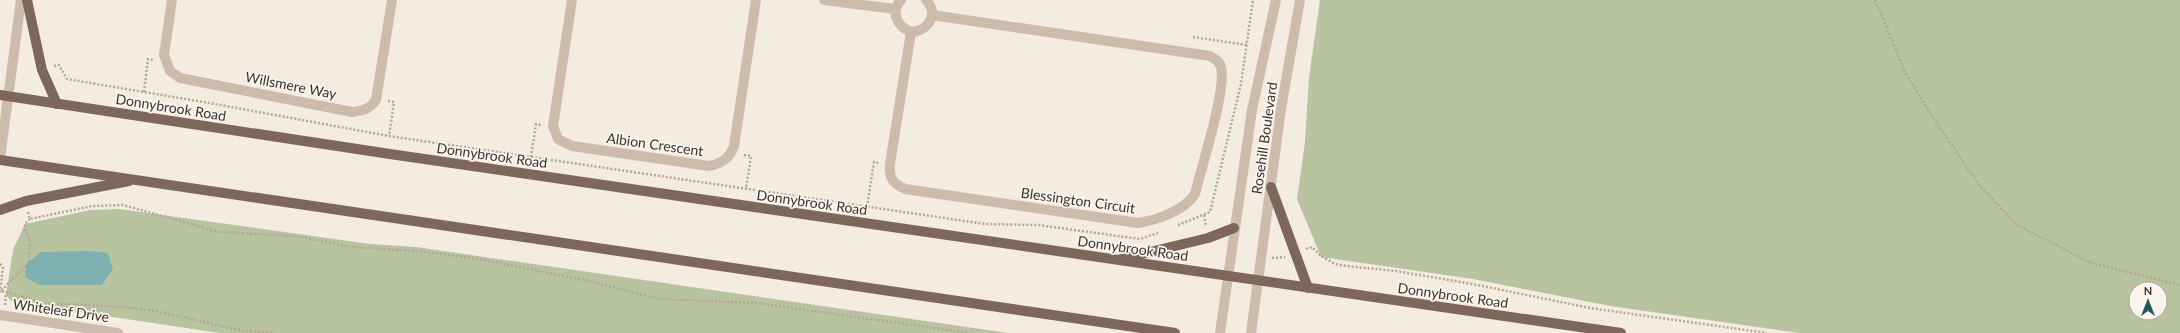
<svg xmlns="http://www.w3.org/2000/svg" width="2180" height="333" font-family="Lato,sans-serif">
<rect width="100%" height="100%" fill="#f4ebe1"/>
<!-- green -->
<g fill="#b8c4a0" fill-rule="evenodd">
<path d="M1320,0H2180V333H1799L1610,306L1473,279L1321,257L1297,199L1305,142L1309,77ZM2136,289H2160V313H2136Z"/>
<polygon points="119,209 370,244 416,247 1008,333 220,333 12,302 6,295 13,250 25,224 90,210"/>
</g>
<!-- water -->
<polygon fill="#7fb0b2" points="87,251 108,253 113,269 102,285 39,285 25,277 26,264 41,252"/>
<g fill="none" stroke-linecap="round" stroke-linejoin="round">
<!-- path -->
<g stroke="#b9a596" stroke-width="2.5" stroke-dasharray="2 2" stroke-linecap="butt">
<polyline points="1875,0 1906,74 1934,119 1979,185 2017,225 2091,263 2180,285"/>
<polyline points="1193,37 1247,45"/>
<polyline points="54,66 59,65 67,79 215,104 389,136 985,224 1038,225 1140,239 1158,233"/>
<polyline points="144,92 148,59 154,60"/>
<polyline points="388,101 394,102 389,136"/>
<polyline points="744,155 751,156 746,189"/>
<polyline points="531,157 536,124 541,125"/>
<polyline points="867,207 874,162 878,163"/>
<polyline points="28,212 30,219 92,206 123,205 219,232 295,236 351,247 416,251 479,259 589,281 659,299 756,303 969,333"/>
<polyline points="1204,215 1206,226"/>
<polyline points="30,219 25,224 25,231 30,239 29,262 1,291 46,303 125,307 156,311 239,330 275,333"/>
<polyline points="1178,225 1210,212 1241,84 1253,0"/>
<polyline points="1306,249 1312,247 1321,256 1335,264 1347,266 1396,271 1478,285 1590,308 1767,333"/>
<polyline points="1272,258 1285,257"/>
<polyline points="0,264 3,267 0,293"/>
<polyline points="5,305 6,293"/>
</g>
<!-- minor -->
<g stroke="#cdbbac" stroke-width="10">
<path d="M172,0L164,55L170,71L180,78L352,112C362,111 370,109 376,100L392,0"/>
<path d="M572,0L553,126L558,139L572,146L709,166C721,164 730,158 734,146L756,0"/>
<polyline points="824,0 895,9"/>
<path d="M901,0C890,12 897,26 911,32C928,31 940,14 926,0"/>
<path d="M911,32L890,164C889,178 892,183 905,189L1138,223C1157,220 1184,211 1195,194C1201,168 1227,89 1221,67C1220,62 1215,59 1210,56L932,15"/>
<polyline points="0,158 21,0"/>
<polyline points="0,315 118,333"/>
<polyline points="1220,333 1252,110 1276,0"/>
<polyline points="1251,333 1281,109 1300,0"/>
</g>
<!-- major -->
<g stroke="#7d675c" stroke-width="10">
<polyline points="27,0 42,70 57,104"/>
<polyline points="0,95 390,154 1621,333"/>
<polyline points="0,160 1175,333"/>
<polyline points="1271,187 1308,288"/>
<polyline points="0,210 26,201 129,181"/>
<polyline points="1121,259 1208,238 1234,228"/>
</g>
</g>
<g text-anchor="middle" dominant-baseline="central" stroke-width="3.5" stroke-linejoin="round" paint-order="stroke">
<!-- street labels -->
<g font-size="14" fill="#3b302b" stroke="#fbf5ee">
<text transform="translate(291 85) rotate(11)">Willsmere Way</text>
<text transform="translate(171 107) rotate(9)">Donnybrook Road</text>
<text transform="translate(1264 138) rotate(-82)">Rosehill Boulevard</text>
<text transform="translate(655 144) rotate(8)">Albion Crescent</text>
<text transform="translate(492 155) rotate(8)">Donnybrook Road</text>
<text transform="translate(1078 200) rotate(8)">Blessington Circuit</text>
<text transform="translate(812 202) rotate(8)">Donnybrook Road</text>
<text transform="translate(1133 248) rotate(8)">Donnybrook Road</text>
<text transform="translate(1453 295) rotate(8)">Donnybrook Road</text>
<text transform="translate(61 310) rotate(8)">Whiteleaf Drive</text>
</g>
</g>
<!-- north arrow -->
<g transform="translate(2148 301)"><circle r="19" fill="#fbf5ee" stroke="#aea6a0"/>
<path d="M0-3L7 15L0 10L-7 15Z" fill="#1f5a5e"/>
<text y="-6" font-size="11" font-weight="bold" text-anchor="middle" fill="#3b302b">N</text>
</g>
</svg>
